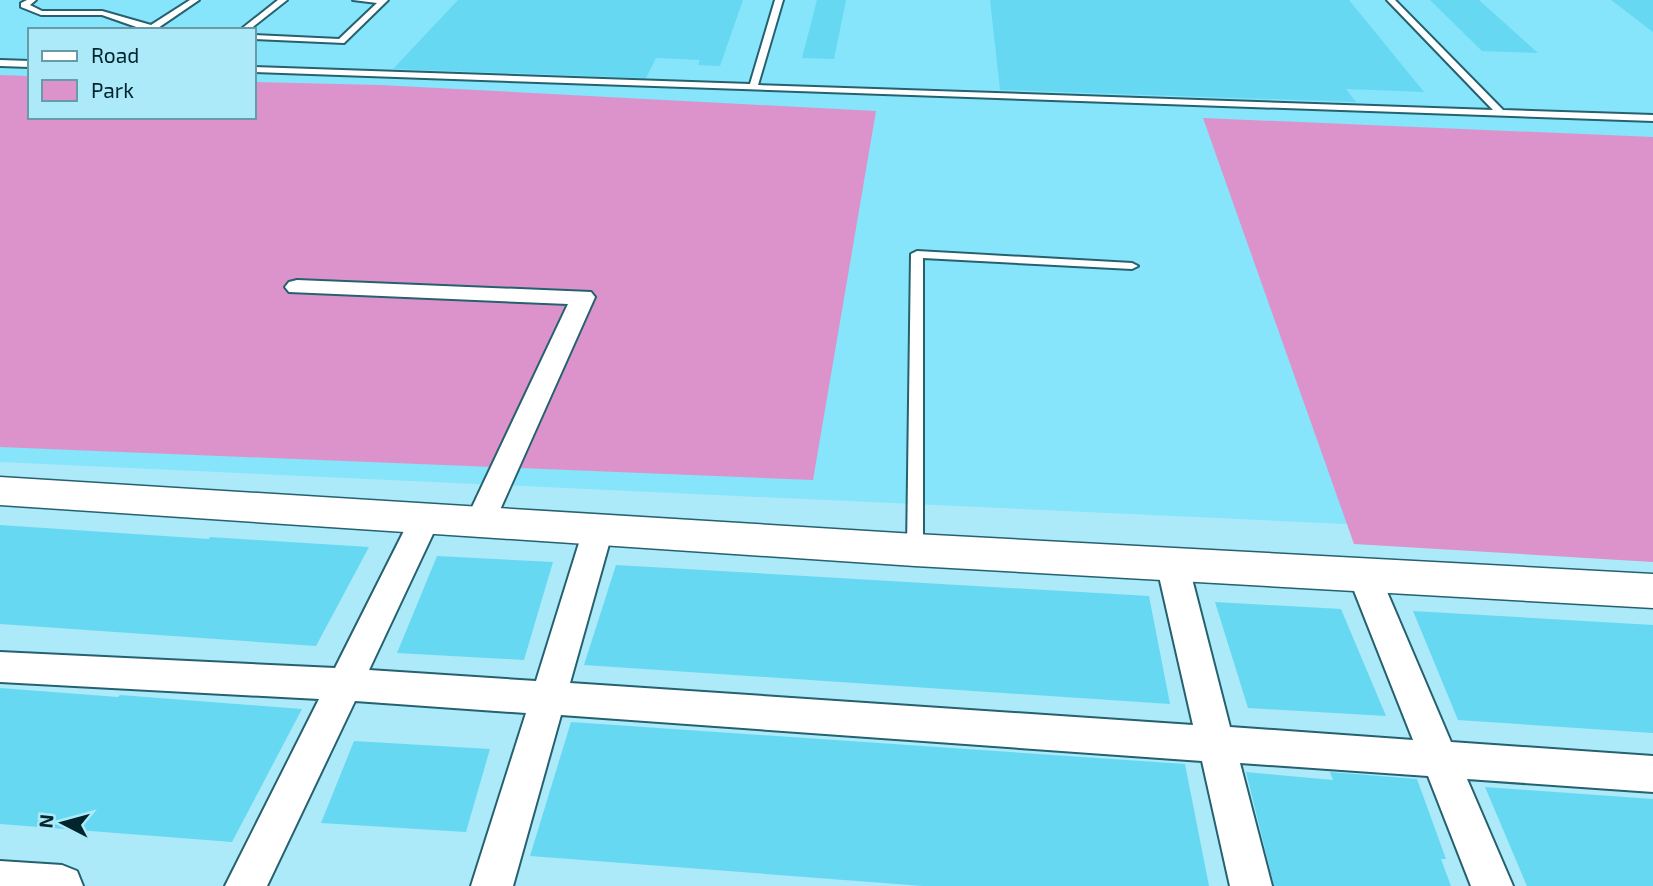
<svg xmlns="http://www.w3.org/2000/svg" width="1653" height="886" font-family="'Exo 2',sans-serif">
<rect width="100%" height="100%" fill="#ace9f9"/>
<!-- built -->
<path fill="#86e4fb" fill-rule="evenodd" d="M0,0H1653V538L0,462ZM30,30H254V117H30Z"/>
<!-- green -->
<g fill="#dc93cb">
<polygon points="0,75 30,76 30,117 254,117 254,82 380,85 876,111 813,480 0,447"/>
<polygon points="1203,118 1653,137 1653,562 1354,544"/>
</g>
<!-- building -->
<g fill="#67d8f2">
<polygon points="458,0 743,0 720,66 698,65 700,60 656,58 646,78 393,69"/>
<polygon points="817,0 846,0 834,59 802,58"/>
<polygon points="990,0 1349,0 1424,92 1346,89 1356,102 1000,90"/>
<polygon points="1430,0 1479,0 1538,53 1482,51"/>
<polygon points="1611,0 1653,0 1653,32"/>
<polygon points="0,525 209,539 210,537 369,547 316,646 0,624"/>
<polygon points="437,556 553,562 524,660 397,653"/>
<polygon points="616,565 1149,596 1170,704 584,665"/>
<polygon points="1215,602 1341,609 1386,716 1248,708"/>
<polygon points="1413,611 1653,625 1653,733 1458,720"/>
<polygon points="0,688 118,697 120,695 302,709 232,842 0,824"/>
<polygon points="571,722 1185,764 1209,886 923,886 530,856"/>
<polygon points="354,741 490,749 466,832 321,823"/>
<polygon points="1246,772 1333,780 1330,772 1417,779 1446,859 1441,859 1451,886 1274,886"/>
<polygon points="1485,787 1653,799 1653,886 1527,886"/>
</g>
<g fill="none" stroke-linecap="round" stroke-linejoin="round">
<!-- service casing -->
<g stroke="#25616f" stroke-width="4">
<g id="service">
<polygon points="27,0 36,0 30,5 42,11 102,11 151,25 190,0 199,0 155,30 145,30 102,15 41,15 21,7 21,3"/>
<polygon points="278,0 287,0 249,30 240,30"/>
<polygon points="353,0 388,0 344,43 254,39 254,35 339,39 377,3"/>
<polygon points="775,0 783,0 758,85 1493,110 1387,0 1395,0 1503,110 1653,115 1653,121 254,72 254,67 750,84"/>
<polygon points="0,60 30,61 30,67 0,66"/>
<polygon points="917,251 1132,263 1138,266 1132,269 923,258 923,550 921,554 915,556 909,554 907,550 911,254"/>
</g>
</g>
<!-- minor casing -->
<g stroke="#25616f" stroke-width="4">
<g id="minor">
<polygon points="297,280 591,292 595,297 491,530 480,534 469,530 465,522 568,304 289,292 285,287 289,282"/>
<polygon points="425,507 436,511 440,519 369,670 536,681 583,530 587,522 598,518 609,522 613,530 570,683 1193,725 1156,563 1161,554 1172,550 1183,554 1188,563 1230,727 1413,740 1347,573 1352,564 1363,560 1374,564 1379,573 1451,742 1653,756 1653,792 1467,779 1513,886 1471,886 1428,776 1240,763 1272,886 1230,886 1202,761 561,715 513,886 471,886 526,713 355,701 267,886 225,886 319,699 0,682 0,652 335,668 414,511"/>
<polygon points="0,861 62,865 77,871 83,886 0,886"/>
</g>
</g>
<!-- tertiary casing -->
<g stroke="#25616f" stroke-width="3">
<polygon id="tertiary" points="0,477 915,534 1653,574 1653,608 915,566 0,505"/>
</g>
<!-- service -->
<use href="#service" fill="#fff" fill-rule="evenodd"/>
<!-- minor -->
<use href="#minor" fill="#fff" fill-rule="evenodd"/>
<!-- tertiary -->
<use href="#tertiary" fill="#fff" fill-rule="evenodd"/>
</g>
<!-- legend -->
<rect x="28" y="28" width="228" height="91" fill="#ace9f9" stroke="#679ba7" stroke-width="2"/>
<rect x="42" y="51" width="35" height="10" fill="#ffffff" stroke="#679ba7" stroke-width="2"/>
<text x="91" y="63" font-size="21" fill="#00252d">Road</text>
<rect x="42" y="80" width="35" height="21" fill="#dc93cb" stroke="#679ba7" stroke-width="2"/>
<text x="91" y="98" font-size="21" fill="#00252d">Park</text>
<!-- north arrow -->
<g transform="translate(63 823) rotate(276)" stroke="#ace9f9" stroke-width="5" paint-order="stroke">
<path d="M0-5L12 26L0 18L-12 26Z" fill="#00252d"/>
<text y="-10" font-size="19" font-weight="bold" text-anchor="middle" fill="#00252d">N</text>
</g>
</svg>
